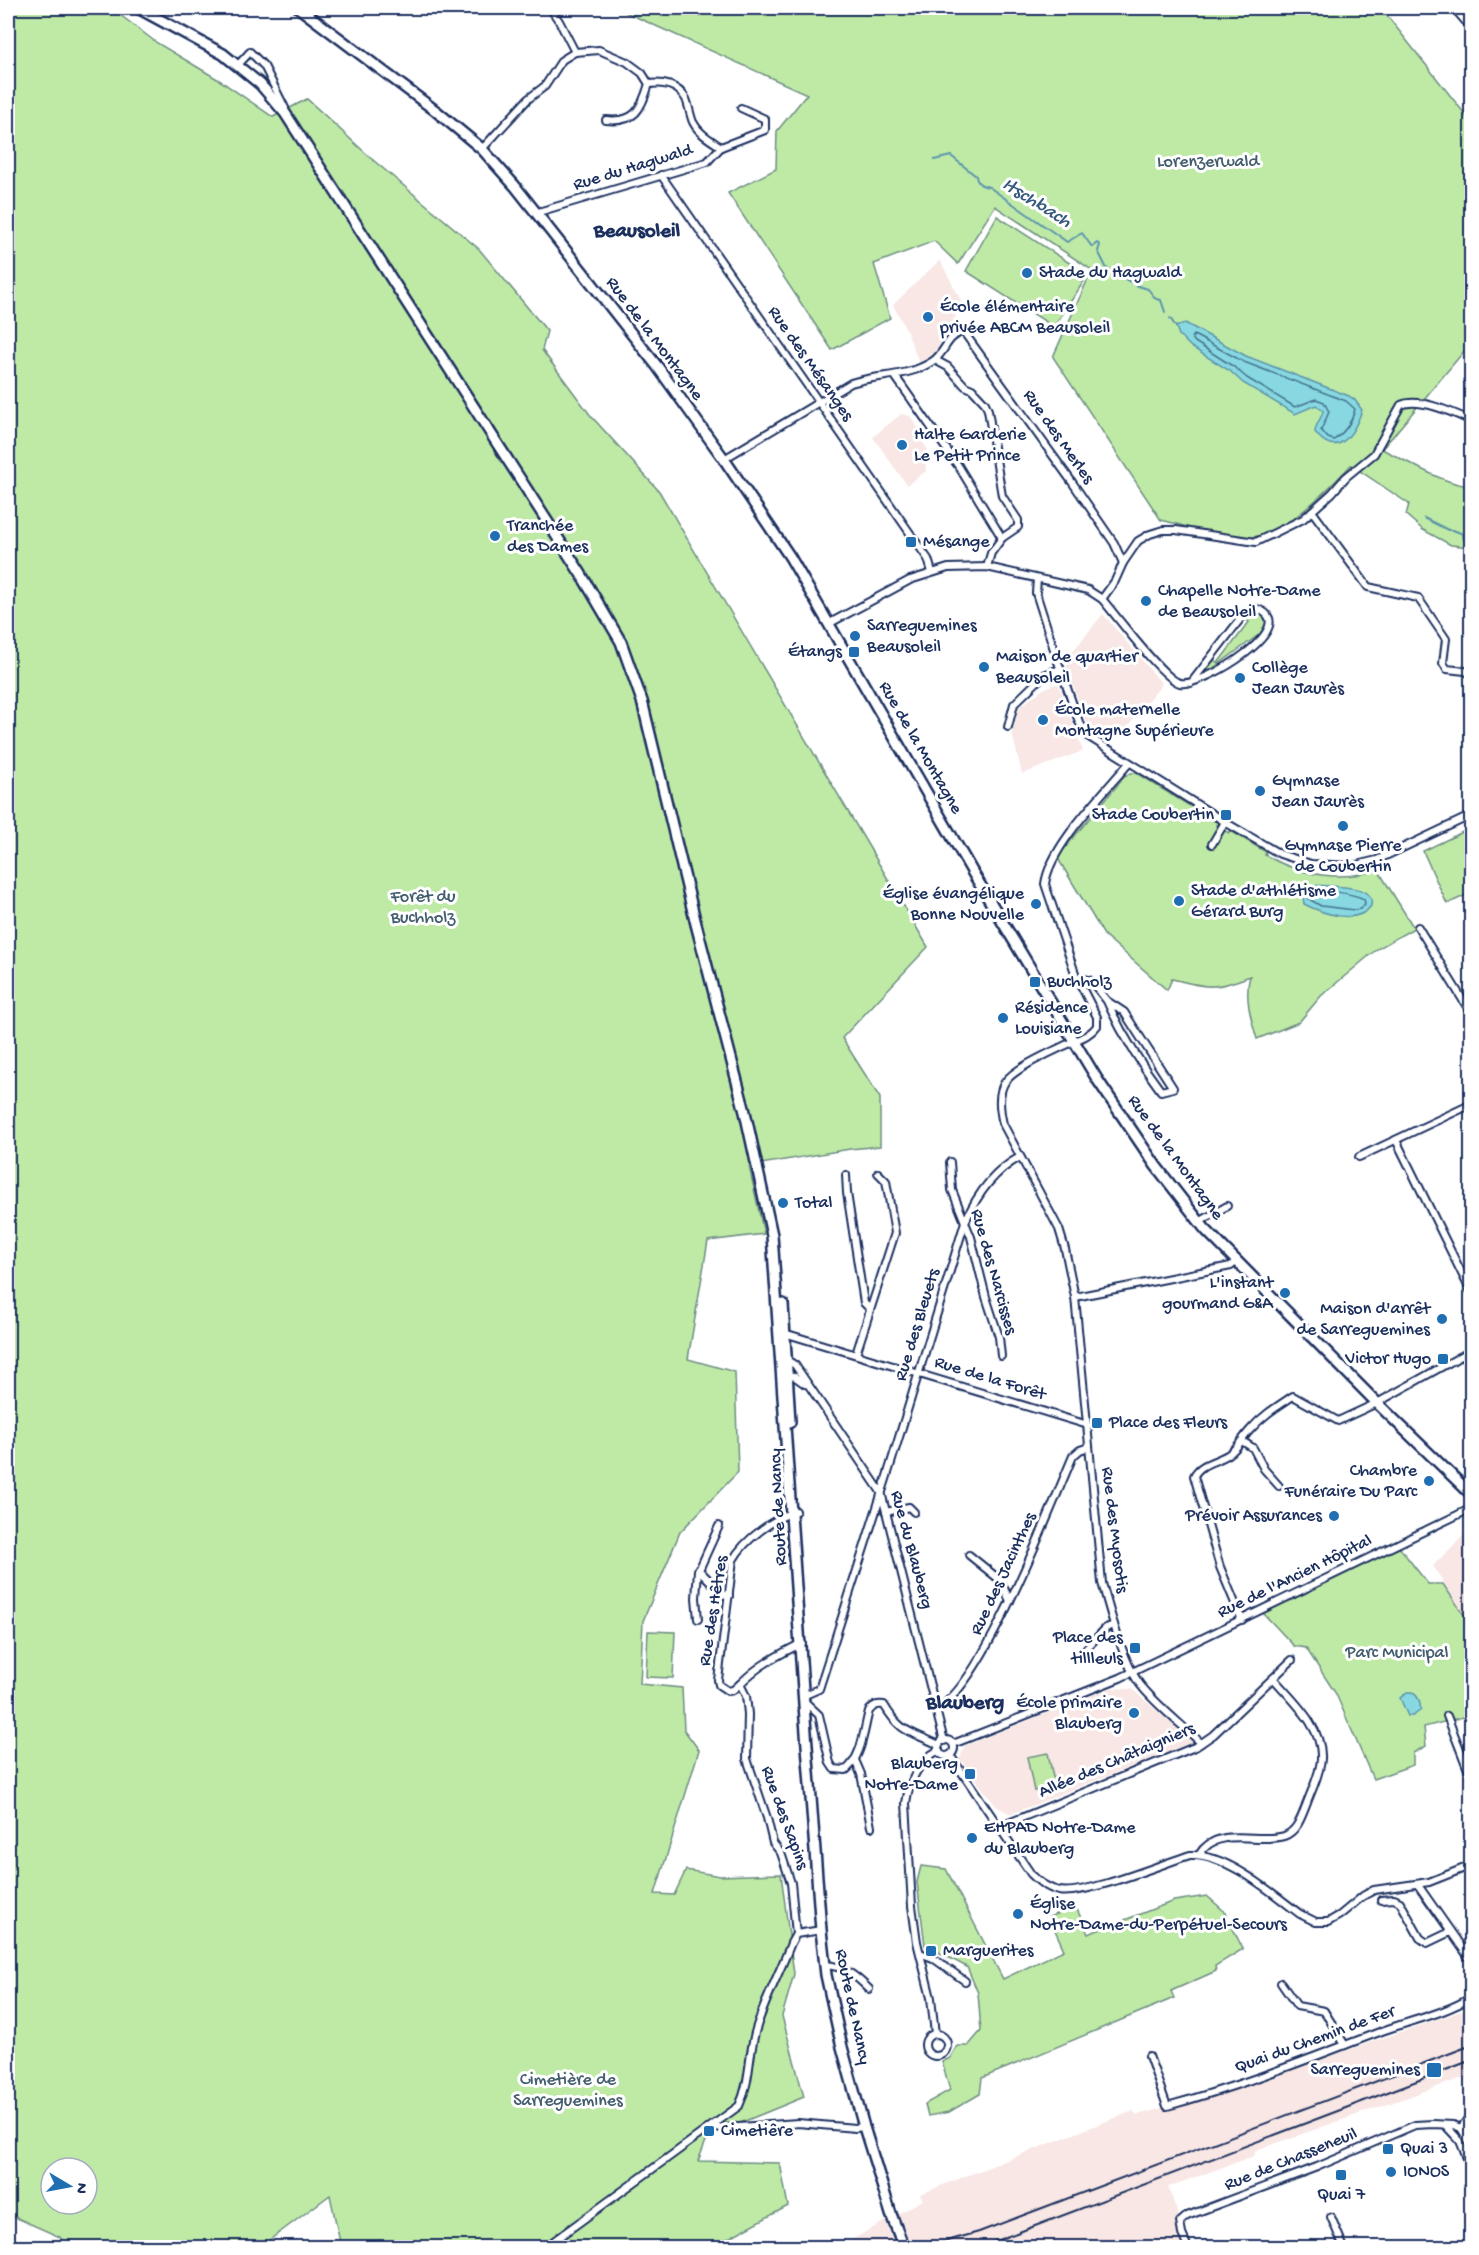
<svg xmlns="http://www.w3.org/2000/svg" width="1479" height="2255" font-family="'Gochi Hand',sans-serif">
<rect width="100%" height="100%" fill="#fff"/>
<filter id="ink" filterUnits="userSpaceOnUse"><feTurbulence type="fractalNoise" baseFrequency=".0167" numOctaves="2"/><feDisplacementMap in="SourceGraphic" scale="12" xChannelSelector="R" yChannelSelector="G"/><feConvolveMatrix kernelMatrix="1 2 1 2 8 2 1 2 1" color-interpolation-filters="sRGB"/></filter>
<g filter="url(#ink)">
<!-- built -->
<g fill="#f8e7e4">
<polygon points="940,260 962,303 946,335 934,353 919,363 906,329 893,305"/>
<polygon points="901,414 910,416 925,438 922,441 928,450 925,455 926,471 907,485 873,437"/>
<polygon points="1103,614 1162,684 1126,729 1107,745 1092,732 1083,715 1065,661"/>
<polygon points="1058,683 1083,751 1022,774 1012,733 1019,707 1045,688"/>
<polygon points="1471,1528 1471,1625 1433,1566"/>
<polygon points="1111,1688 1132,1689 1192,1742 1011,1814 996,1806 960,1759 964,1746"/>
<polygon points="1471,2008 1471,2075 1256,2150 1254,2156 1168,2187 1190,2247 837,2248 923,2200 920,2194 1133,2111 1137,2115 1243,2086"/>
</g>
<!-- green -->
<g fill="#bfeaa6" stroke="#6d8c82" stroke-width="1.5" fill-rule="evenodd">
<path d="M8,8H111L157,43L219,80L273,117L307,99L373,160L479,249L547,331L542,350L591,416L659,491L928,947L842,1038L880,1098V1146L850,1149L749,1166L764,1234L708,1241L688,1359L735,1372L738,1472L680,1532L643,1621L640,1684L682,1688L684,1730L699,1750L655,1894L674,1895L686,1870L720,1876L781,1874L794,1974L782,2016L804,2097L708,2136L698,2161L780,2163L788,2206L710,2248L341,2247L330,2195L260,2247H66L60,2237L8,2214ZM51,2168H87V2204H51Z"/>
<path d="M616,8H1381L1472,123L1471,343L1382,449C1407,461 1445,485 1471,486V547L1451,545L1423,530L1406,515L1409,504L1351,465C1322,495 1282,540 1238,538C1217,537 1183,525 1161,520L1053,357L1092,270L995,206L958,264L934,241L874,264L890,318L832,350L728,193L776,169L777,131L807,94Z"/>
<polygon points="997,216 1088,275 1054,327 966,271"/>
<polygon points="1254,614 1262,615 1267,622 1264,631 1208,672 1205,671 1214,660 1218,663 1249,622 1247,620"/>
<path d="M1131,773H1136L1218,823L1216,826L1229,833L1231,831L1266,852L1265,855C1300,875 1339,882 1378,870L1414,928L1377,949L1321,996L1299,1022L1257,1039C1251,1019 1244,997 1250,976C1215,990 1208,988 1172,979L1167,990L1104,935L1057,857L1125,776Z"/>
<polygon points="1471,828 1471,893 1447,904 1423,851"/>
<polygon points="1399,1547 1428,1584 1443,1584 1471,1625 1471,1715 1424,1727 1426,1746 1413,1753 1413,1765 1373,1779 1336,1694 1306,1648 1294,1646 1263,1613"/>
<polygon points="648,1631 675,1632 673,1678 646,1677"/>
<polygon points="1048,1753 1055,1787 1034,1791 1027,1757"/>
<polygon points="921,1866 946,1869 1003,1979 1064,1950 1049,1917 1076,1907 1088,1934 1174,1901 1207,1896 1224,1911 1243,1949 1215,1966 1216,1971 1171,1991 1174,1998 982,2078 980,2094 949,2112 928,2116 925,2104 950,2090 942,2062 950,2058 957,2046 968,2046 981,2031 978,1993 967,1967 925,1945 917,1882"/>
</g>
<!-- water -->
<g fill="#87d8e0" stroke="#5c94ac" stroke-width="1.5">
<path d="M1185,323L1246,356L1349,396L1355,400L1362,410C1354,434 1337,461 1315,432C1316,422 1322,419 1323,411L1316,405L1295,414L1243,383L1230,371L1191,347L1179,335L1176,327Z"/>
<path d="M1308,886C1320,885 1357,886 1367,893C1371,896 1372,901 1371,906C1357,926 1322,913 1304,904L1302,889Z"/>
<path d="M1407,1692H1412C1419,1696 1420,1703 1421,1710L1413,1716H1408L1400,1698Z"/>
</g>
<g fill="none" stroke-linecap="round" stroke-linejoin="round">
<!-- shore -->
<g stroke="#467392" stroke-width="1.5">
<path d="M1194,335L1244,362L1346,401L1355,409C1352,422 1345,432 1334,440L1328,438L1321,430L1329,412L1324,402L1316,399L1295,407L1247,378L1234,367L1195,342L1192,338Z"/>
<path d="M1309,892C1325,890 1349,892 1364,899L1365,904L1360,909L1355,910L1321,906L1309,899Z"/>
</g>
<!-- stream -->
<g stroke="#5c94ac" stroke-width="2">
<path d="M934,160L951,156L976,176C977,184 982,186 989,187L1067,242L1082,233L1092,247L1097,243L1100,245L1098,251L1107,269L1138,286L1148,289L1156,299L1161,300L1165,312"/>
<polyline points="1170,318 1176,327"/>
<polyline points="1424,518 1448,530 1453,530 1463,534 1464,540 1472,544"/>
</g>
<!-- minor casing -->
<g stroke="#1b2f5e" stroke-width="10">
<g id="minor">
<polyline points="550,8 559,21 575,52"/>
<polyline points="1454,8 1472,29"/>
<polyline points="237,66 250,52 264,66 285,108"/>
<path d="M606,120C635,123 641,110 649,84"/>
<path d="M482,149L528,99L545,86L562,60L575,52L599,50L627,62L642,73L649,84C663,82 678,85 686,99C689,106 690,115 693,122C699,134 711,140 721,147"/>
<polyline points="661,175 928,559 932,572"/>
<polyline points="535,213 707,162 721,147 765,130 765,119 741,108"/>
<polyline points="935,360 948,367 965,386 972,389 985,403 988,410 1002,496 1018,520 1018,527 1002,538"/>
<polyline points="895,376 959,467 1002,538 991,553 987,567"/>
<path d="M724,459L851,383C878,374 908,378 933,361C946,352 945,338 963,331L1072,482L1114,543L1123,563"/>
<polyline points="1312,511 1368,587 1418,598 1446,639 1443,663 1447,669 1465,671 1472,675"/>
<polyline points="1037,579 1036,593 1058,662 1079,722 1089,737 1230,825 1280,854 1311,864 1352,866 1377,860 1472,815"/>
<path d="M1102,599L1115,581L1123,563L1138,541L1150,534L1163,530H1176L1256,542L1303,519L1332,493L1346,477L1374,454L1401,405C1419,397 1454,413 1472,421"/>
<path d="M830,623L910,580L948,568L987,567L1088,590L1102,599C1115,614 1164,680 1180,683C1203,688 1309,622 1254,608L1245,613L1191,683"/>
<polyline points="1008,727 1014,704 1044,675 1060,669"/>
<path d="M1129,763C1104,793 1050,846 1045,884L1076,976L1097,1017V1026C1089,1036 1081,1038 1070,1043C1052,1052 1016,1067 1005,1082C997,1094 1000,1111 1003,1124L1059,1229L1065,1249L1075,1297L1102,1583C1110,1611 1124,1667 1143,1688C1160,1708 1182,1725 1201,1743"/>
<polyline points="1212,844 1225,822"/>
<polyline points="1418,927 1472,1015"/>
<path d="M1076,976L1091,981L1107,1001L1124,1012L1173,1088L1161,1091C1140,1063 1121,1033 1107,1001"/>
<polyline points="1396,1140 1472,1294"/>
<polyline points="1359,1157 1472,1104"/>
<polyline points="950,1162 952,1190 971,1237 986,1297 999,1337 1001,1356"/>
<polyline points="846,1175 847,1193 864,1303 870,1309"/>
<polyline points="1199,1222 1227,1206"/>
<polyline points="1075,1297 1231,1266 1237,1261"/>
<polyline points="784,1333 1088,1425"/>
<polyline points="856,1354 895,1233 886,1181 878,1173"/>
<polyline points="785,1359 795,1365 881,1492 944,1741"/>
<polyline points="785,1375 794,1376 805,1384"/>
<polyline points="1242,1441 1253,1448 1264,1469 1279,1486"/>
<polyline points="886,1512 909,1507 914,1512"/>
<polyline points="719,1526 699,1570 723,1594 729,1596"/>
<polyline points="969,1555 1000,1580 1010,1601"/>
<polyline points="698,1619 696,1598 698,1570"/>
<path d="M1242,1620L1220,1567L1194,1476C1200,1463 1217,1462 1229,1454C1239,1447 1243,1437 1251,1429C1263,1415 1278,1406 1293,1396L1338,1421L1377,1403L1472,1350"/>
<polyline points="1077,1658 1106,1628 1114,1625"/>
<path d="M740,1684L733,1690L728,1691L719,1685L718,1680L733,1560C744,1540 774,1518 796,1511"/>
<path d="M803,1696L819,1689L888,1473L965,1222C977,1194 994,1171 1020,1157"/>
<path d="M804,1701L819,1715L830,1763L834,1769L846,1770C862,1757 864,1729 869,1711C874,1705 877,1704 884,1705C901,1734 911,1731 939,1745"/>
<path d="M935,1709C980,1693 1052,1505 1073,1456L1080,1450L1089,1447"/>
<polyline points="1447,1716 1472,1780"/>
<circle cx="946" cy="1748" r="8"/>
<polyline points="953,1744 1120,1678 1472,1508"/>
<path d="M950,1755L1031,1874C1040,1883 1047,1888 1059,1891C1084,1896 1162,1864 1190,1855C1226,1853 1272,1893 1300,1914L1316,1922H1328L1340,1915L1363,1896L1374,1890L1429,1882L1472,1865"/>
<polyline points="855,1760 861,1774 871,1827"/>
<polyline points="999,1827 1197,1746 1213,1735 1292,1660"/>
<path d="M1199,1855C1216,1825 1258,1844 1284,1836C1298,1831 1302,1815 1307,1803C1312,1789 1320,1774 1321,1759C1323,1727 1293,1701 1274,1679"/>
<polyline points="1418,1885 1472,1962"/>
<polyline points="1381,1900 1394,1899 1400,1902 1420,1938 1427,1943 1450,1932"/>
<path d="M796,1934L791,1883L781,1853L773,1843L767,1818L747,1759L748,1714L746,1696L740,1684C757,1666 780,1654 802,1643"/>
<polyline points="920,1953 933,1958 965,1981"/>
<path d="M825,1965C844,1966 856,1976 869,1989"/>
<polyline points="1281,1983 1297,2006 1324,2011 1345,2045"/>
<path d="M935,2034L931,1998L917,1942L912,1906L906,1803C909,1782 919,1760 939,1750"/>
<circle cx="936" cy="2045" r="11"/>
<path d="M1149,2056L1167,2106C1241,2086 1311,2058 1382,2031C1412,2020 1444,2014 1472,1997"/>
<polyline points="1446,2126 1460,2141 1472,2171"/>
<polyline points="712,2127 724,2128 798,2123 855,2128 864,2127"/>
<polyline points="1461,2128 1472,2147"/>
<polyline points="1461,2128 1472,2113"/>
<polyline points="1331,2217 1344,2248"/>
<path d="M544,2248L739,2106C751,2081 748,2055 756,2029C765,2000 780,1972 791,1943L796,1934L821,1930"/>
<polyline points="1188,2248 1182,2234 1180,2222 1187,2216 1317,2167 1415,2125 1433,2124 1453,2125 1461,2128"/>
</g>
</g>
<!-- primary casing -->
<g stroke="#1b2f5e" stroke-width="14">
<g id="primary">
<polyline points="138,8 223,54 260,84 285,113 581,574 621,642 642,701 696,924 745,1112 772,1235 805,1719 821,1930 826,1975 842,2047 864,2127 891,2214 904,2248"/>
<polyline points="299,8 436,111 482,149 515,186 657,366 724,459 790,557 973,873 1097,1079 1156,1166 1205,1229 1377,1403 1472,1495"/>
<polyline points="783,1304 790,1422"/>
</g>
</g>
<!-- minor -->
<use href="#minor" stroke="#fff" stroke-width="6"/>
<!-- primary -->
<use href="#primary" stroke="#fff" stroke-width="9"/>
<!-- rail -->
<g stroke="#1b2f5e" stroke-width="2">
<polyline points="922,2248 979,2232 1472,2045"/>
<polyline points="977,2248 1472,2060"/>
</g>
</g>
</g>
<!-- markers -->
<g fill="#1f6fb2" stroke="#fff" stroke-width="2">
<circle cx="1027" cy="273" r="6"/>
<circle cx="928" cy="317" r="6"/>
<circle cx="902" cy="445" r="6"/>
<circle cx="495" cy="536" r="6"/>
<rect x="905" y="536" width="12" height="12" rx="3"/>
<circle cx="1146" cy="601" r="6"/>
<circle cx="855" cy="636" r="6"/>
<rect x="848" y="646" width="12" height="12" rx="3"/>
<circle cx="984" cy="667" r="6"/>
<circle cx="1240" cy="678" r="6"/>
<circle cx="1043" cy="720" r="6"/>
<circle cx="1260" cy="791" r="6"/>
<rect x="1220" y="809" width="12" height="12" rx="3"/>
<circle cx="1343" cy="826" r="6"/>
<circle cx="1179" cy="901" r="6"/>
<circle cx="1036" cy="904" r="6"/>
<rect x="1029" y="976" width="12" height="12" rx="3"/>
<circle cx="1003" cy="1018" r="6"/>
<circle cx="783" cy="1203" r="6"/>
<circle cx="1285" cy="1293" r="6"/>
<circle cx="1442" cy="1319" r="6"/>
<rect x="1437" y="1353" width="12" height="12" rx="3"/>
<rect x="1091" y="1417" width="12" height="12" rx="3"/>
<circle cx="1429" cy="1481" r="6"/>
<circle cx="1334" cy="1516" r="6"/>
<rect x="1129" y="1642" width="12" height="12" rx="3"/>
<circle cx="1134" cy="1713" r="6"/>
<rect x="964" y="1768" width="12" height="12" rx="3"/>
<circle cx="972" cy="1838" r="6"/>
<circle cx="1018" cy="1914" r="6"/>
<rect x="925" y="1945" width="12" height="12" rx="3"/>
<rect x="1426" y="2062" width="16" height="16" rx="3"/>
<rect x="703" y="2125" width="12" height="12" rx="3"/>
<rect x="1382" y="2143" width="12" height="12" rx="3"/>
<circle cx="1391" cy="2172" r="6"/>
<rect x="1335" y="2169" width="12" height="12" rx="3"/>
</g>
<g text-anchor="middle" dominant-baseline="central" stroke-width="6" stroke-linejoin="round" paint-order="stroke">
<!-- park labels -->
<g font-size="18" fill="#445e70" stroke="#fff">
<text x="1208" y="162">Lorenzerwald</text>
<text x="423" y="897">Forêt du<tspan x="423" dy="21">Buchholz</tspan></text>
<text x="1397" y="1653">Parc Municipal</text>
<text x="568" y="2080">Cimetière de<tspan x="568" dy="21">Sarreguemines</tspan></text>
</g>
<!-- street labels -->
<g font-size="18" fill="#1b2f5e" stroke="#fff">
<text transform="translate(633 168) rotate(-17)">Rue du Hagwald</text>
<text transform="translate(654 339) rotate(53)">Rue de la Montagne</text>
<text transform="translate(810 364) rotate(55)">Rue des Mésanges</text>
<text transform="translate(1058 437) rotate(55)">Rue des Merles</text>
<text transform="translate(920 748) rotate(60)">Rue de la Montagne</text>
<text transform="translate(1175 1158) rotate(54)">Rue de la Montagne</text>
<text transform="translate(993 1272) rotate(74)">Rue des Narcisses</text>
<text transform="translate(918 1325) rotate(-73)">Rue des Bleuets</text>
<text transform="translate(990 1379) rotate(17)">Rue de la Forêt</text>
<text transform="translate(779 1507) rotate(-93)">Route de Nancy</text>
<text transform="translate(1114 1530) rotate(83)">Rue des Myosotis</text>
<text transform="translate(911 1550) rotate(75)">Rue du Blauberg</text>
<text transform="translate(1004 1574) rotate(-65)">Rue des Jacinthes</text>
<text transform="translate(1295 1577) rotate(-26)">Rue de l'Ancien Hôpital</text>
<text transform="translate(714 1611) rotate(-81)">Rue des Hêtres</text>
<text transform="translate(1117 1761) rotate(-23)">Allée des Châtaigniers</text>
<text transform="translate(784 1818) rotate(70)">Rue des Sapins</text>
<text transform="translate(852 2007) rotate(78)">Route de Nancy</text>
<text transform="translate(1315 2040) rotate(-20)">Quai du Chemin de Fer</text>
<text transform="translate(1291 2160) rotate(-22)">Rue de Chasseneuil</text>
</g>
<!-- poi labels -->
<g font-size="18" fill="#1b2f5e" stroke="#fff" text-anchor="start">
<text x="1039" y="273">Stade du Hagwald</text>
<text x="940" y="307">École élémentaire<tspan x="940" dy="21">privée ABCM Beausoleil</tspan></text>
<text x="914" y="435">Halte Garderie<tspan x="914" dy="21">Le Petit Prince</tspan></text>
<text x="507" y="526">Tranchée<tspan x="507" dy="21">des Dames</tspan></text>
<text x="923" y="542">Mésange</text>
<text x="1158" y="591">Chapelle Notre-Dame<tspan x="1158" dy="21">de Beausoleil</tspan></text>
<text x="867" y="626">Sarreguemines<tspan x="867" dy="21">Beausoleil</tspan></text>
<text x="842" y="652" text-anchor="end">Étangs</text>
<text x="996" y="657">Maison de quartier<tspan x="996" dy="21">Beausoleil</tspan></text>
<text x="1252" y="668">Collège<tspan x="1252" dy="21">Jean Jaurès</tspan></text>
<text x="1055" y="710">École maternelle<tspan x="1055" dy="21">Montagne Supérieure</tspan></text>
<text x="1272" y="781">Gymnase<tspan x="1272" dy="21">Jean Jaurès</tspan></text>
<text x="1214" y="815" text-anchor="end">Stade Coubertin</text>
<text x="1343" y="846" text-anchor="middle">Gymnase Pierre<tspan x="1343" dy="21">de Coubertin</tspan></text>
<text x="1191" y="891">Stade d'athlétisme<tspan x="1191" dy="21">Gérard Burg</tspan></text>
<text x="1024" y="894" text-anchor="end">Église évangélique<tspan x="1024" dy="21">Bonne Nouvelle</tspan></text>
<text x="1047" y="982">Buchholz</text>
<text x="1015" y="1008">Résidence<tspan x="1015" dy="21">Louisiane</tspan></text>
<text x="795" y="1203">Total</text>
<text x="1273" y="1283" text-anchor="end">L'instant<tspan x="1273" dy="21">gourmand G&amp;A</tspan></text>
<text x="1430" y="1309" text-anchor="end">Maison d'arrêt<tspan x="1430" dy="21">de Sarreguemines</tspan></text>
<text x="1431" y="1359" text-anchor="end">Victor Hugo</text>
<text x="1109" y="1423">Place des Fleurs</text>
<text x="1417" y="1471" text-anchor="end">Chambre<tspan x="1417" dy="21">Funéraire Du Parc</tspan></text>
<text x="1322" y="1516" text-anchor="end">Prévoir Assurances</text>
<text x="1123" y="1638" text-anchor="end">Place des<tspan x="1123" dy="21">tillleuls</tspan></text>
<text x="1122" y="1703" text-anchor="end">École primaire<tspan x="1122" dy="21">Blauberg</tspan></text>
<text x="958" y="1764" text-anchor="end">Blauberg<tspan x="958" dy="21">Notre-Dame</tspan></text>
<text x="984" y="1828">EHPAD Notre-Dame<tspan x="984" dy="21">du Blauberg</tspan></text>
<text x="1030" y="1904">Église<tspan x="1030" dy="21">Notre-Dame-du-Perpétuel-Secours</tspan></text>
<text x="943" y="1951">Marguerites</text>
<text x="1420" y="2070" text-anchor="end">Sarreguemines</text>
<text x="721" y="2131">Cimetiêre</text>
<text x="1400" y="2149">Quai 3</text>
<text x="1403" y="2172">IONOS</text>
<text x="1341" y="2195" text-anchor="middle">Quai 7</text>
</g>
<!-- water labels -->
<g font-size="20" font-style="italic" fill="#36597e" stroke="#fff">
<text transform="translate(1036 204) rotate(32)">Itschbach</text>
</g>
<!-- quarter labels -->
<g font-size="21" font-weight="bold" fill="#1b2f5e" stroke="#fff">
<text x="637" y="232">Beausoleil</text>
<text x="965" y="1704">Blauberg</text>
</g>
</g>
<!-- margin -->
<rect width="1479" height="2255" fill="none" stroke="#fff" stroke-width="30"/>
<rect x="15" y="15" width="1449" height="2225" fill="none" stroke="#1b2f5e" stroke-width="2" filter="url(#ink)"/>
<!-- north arrow -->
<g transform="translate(69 2186) rotate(100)"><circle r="28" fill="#ffffff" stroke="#a4acbf" stroke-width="1.5"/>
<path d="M0-4.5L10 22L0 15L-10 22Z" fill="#1f6fb2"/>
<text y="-9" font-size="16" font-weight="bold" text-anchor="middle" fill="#1b2f5e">N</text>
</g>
</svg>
